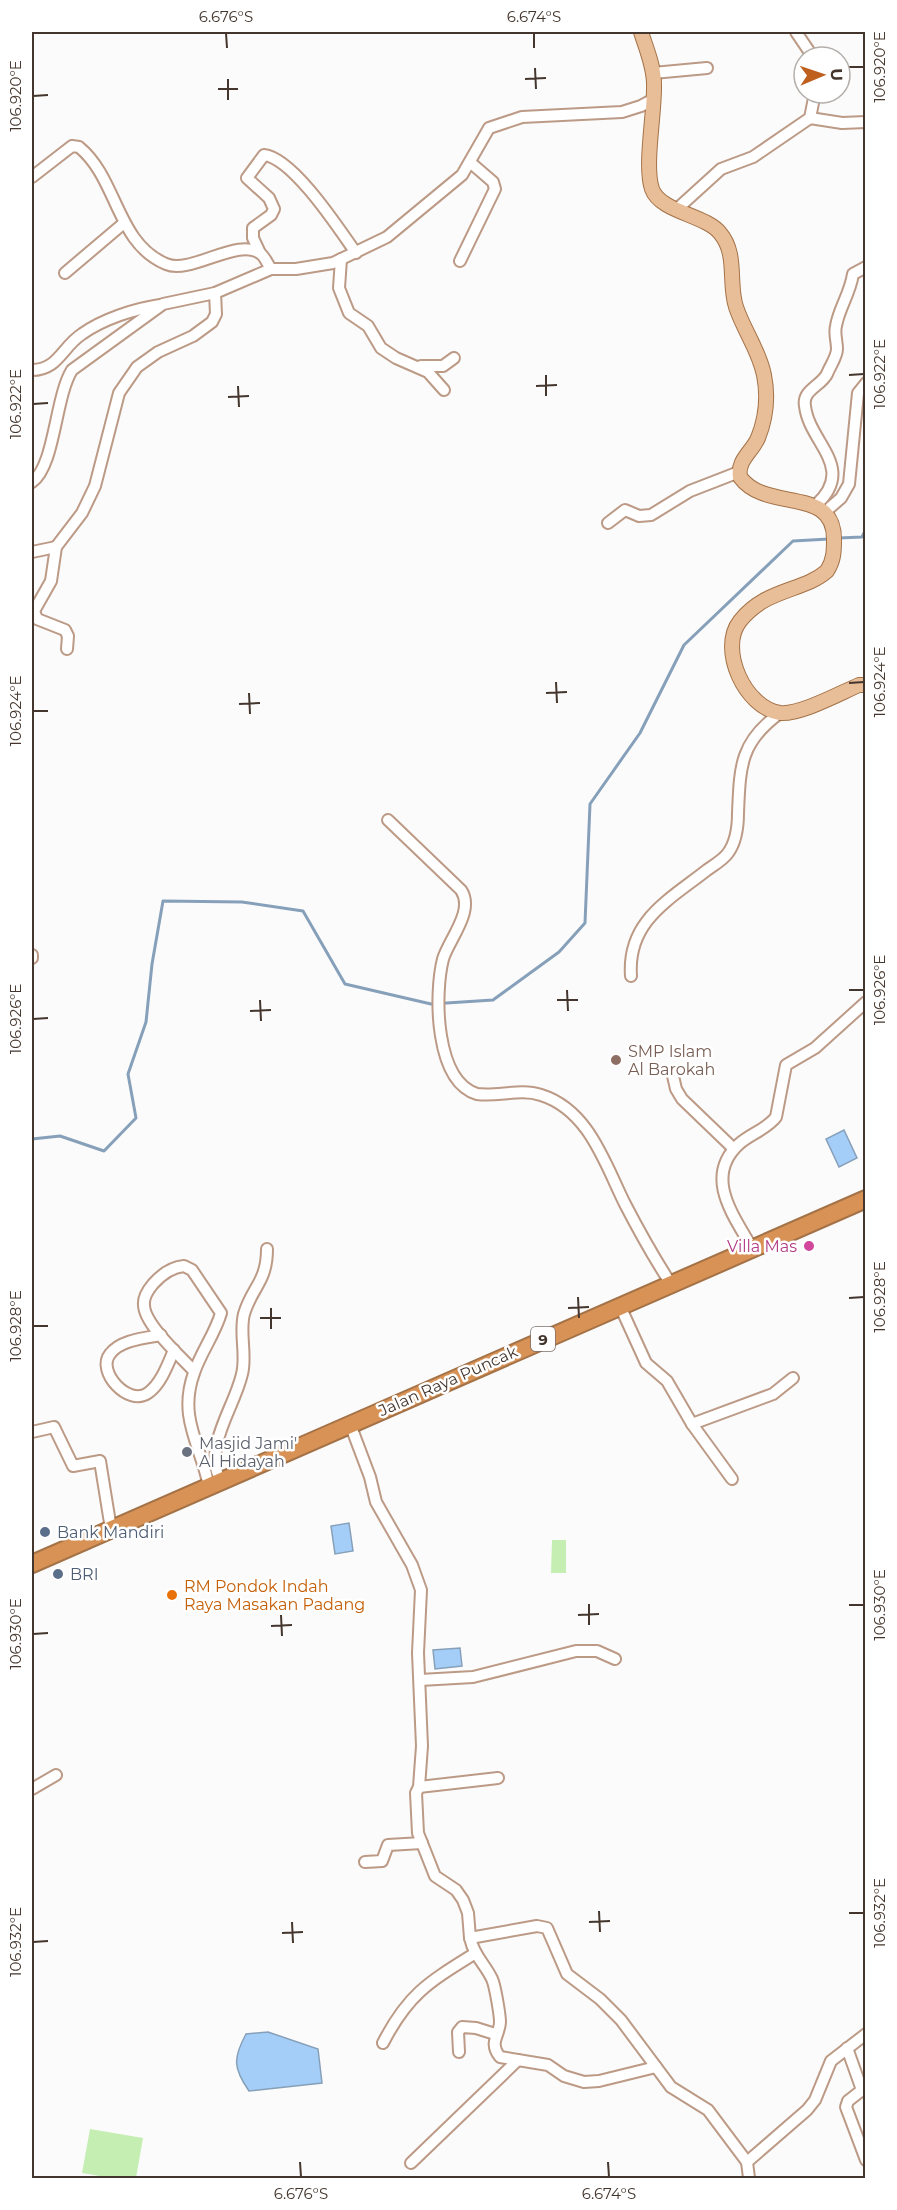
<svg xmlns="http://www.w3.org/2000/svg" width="897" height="2210" font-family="Montserrat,sans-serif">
<rect width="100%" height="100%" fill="#fbfbfb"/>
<!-- green -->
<g fill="#c5eeb3">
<polygon points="552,1540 566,1540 566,1573 551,1573"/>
<polygon points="90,2129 143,2138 136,2178 111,2178 82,2173"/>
</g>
<!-- water -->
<g fill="#a4cef7" stroke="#87a0ba" stroke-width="1.5">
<polygon points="844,1130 857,1158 839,1167 826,1139"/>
<polygon points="349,1523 353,1551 335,1554 331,1526"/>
<polygon points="460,1648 462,1666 435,1669 433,1650"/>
<path d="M268,2032L318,2049L322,2083L249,2091C233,2068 233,2058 246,2034Z"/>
</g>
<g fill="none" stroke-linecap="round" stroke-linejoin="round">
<!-- stream -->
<g stroke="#87a0ba" stroke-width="3">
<polyline points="839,538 862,537 866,529"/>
<polyline points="32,1139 60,1136 104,1151 136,1118 128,1074 146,1022 152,964 163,901 242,902 303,911 345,984 431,1004 493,1000 559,952 585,923 590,804 640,733 684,645 793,541 829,539"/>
</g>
<!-- minor casing -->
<g stroke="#bc9a86" stroke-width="14">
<g id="minor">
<polyline points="796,32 813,57"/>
<polyline points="653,73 707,68"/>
<polyline points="810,118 842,123 866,122"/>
<path d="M32,177L72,146L79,147C118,179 116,243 166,264C191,275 239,236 261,254C265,257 268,265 271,269"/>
<polyline points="677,209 721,169 753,157 810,118 815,93"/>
<path d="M260,253L253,238V228L271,215L274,209L269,198L247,178L264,155C293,158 339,229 356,253"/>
<polyline points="341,259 339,288 349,313 368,326 381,348 396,358 428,372 444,390"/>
<polyline points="460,261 495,189 493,182 471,163"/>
<polyline points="65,273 124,223"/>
<polyline points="421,366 443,366 454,358"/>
<path d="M32,370C58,370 62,347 82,334C103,319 134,309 160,305"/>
<path d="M32,482C55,466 55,397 72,370L163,304L215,293L271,269H296L333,263L387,237L462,175L489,128L522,117L622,112L641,106L654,99"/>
<path d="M816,505C857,467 809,443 805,406C802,390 821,386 827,374C830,366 837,357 837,349C837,341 834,333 836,326C839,308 850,294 853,274L866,267"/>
<polyline points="825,512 841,498 849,484 858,393 866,383"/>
<polyline points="608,523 625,510 639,516 651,515 690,491 739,472"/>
<polyline points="32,552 56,547"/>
<polyline points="67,649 68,636 65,630 37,619 34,611 51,581 56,547 82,513 95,486 119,393 137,367 158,352 193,336 212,322 216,314 215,293"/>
<path d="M388,820L461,890C475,911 449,939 443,959C434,995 435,1081 477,1094C498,1097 520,1088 541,1095C589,1110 605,1164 625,1204C639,1231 654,1258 671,1284"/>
<polyline points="32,958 32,955"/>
<path d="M631,976C627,921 669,900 707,870C714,865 723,860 728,853C736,842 738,826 738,813C740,766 740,742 780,713"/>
<polyline points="673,1076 676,1089 682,1099 734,1149"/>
<path d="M752,1248C734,1216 703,1177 739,1144C750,1134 767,1129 776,1117L786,1065L815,1048L866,1002"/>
<polyline points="620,1306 646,1363 667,1381 692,1424 732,1479"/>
<path d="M161,1335C145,1338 120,1340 110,1354C96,1371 128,1407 148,1393C161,1384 168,1364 174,1350"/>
<path d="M194,1371C181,1357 144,1324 144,1305C143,1297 148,1290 153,1284C161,1275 172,1267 184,1266L192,1270L221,1313C215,1334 201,1352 194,1373C178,1417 200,1444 209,1486"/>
<polyline points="350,1424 370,1477 376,1502 412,1565 421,1590 418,1653 422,1746 419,1787 416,1793 418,1833 435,1876 456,1890 463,1900 468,1913 470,1938 537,1926 547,1928 567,1974 600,1999 621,2020 671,2087 708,2110 747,2162"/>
<polyline points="692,1424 773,1394 793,1378"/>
<polyline points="32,1432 54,1427 73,1466 100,1461 111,1529"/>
<path d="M220,1481C204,1444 234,1409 242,1374C247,1355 239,1333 244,1314C252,1287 267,1282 267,1249"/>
<polyline points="420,1680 473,1677 576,1651 597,1651 615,1659"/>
<polyline points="419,1787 498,1778"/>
<polyline points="32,1789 56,1775"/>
<polyline points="365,1862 382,1861 388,1845 422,1843"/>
<path d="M470,1938C474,1956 485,1964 492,1979C495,1985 500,2015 500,2022C500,2035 488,2042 500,2057L548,2065L564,2076L584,2082L599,2081L656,2067"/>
<path d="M383,2043C408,1994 429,1982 474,1954"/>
<polyline points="847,2048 862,2090 848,2101 846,2107 866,2160"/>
<polyline points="459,2052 458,2032 462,2027 476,2028 495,2034"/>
<polyline points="411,2163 518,2060"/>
<polyline points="749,2178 747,2162 807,2110 815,2100 831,2061 866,2034"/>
</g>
</g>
<!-- major casing -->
<g stroke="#a47247" stroke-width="16">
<path id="major" d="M641,32C646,48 654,66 654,84C655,112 644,165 652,189C660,212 706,215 720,233C738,254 728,283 736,307C744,331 759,350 764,375C768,395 766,418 758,438C752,452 737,460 740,477C766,513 834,485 834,539C834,551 834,560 827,571C803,592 766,588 740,621C718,649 745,708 780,713C800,715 840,693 859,685H866"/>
</g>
<!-- highway casing -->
<g stroke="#a47247" stroke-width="20">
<polyline id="highway" points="32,1564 866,1199"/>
</g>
<!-- minor -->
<use href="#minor" stroke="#fff" stroke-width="10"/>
<!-- major -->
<use href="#major" stroke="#e8be99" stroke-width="14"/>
<!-- highway -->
<use href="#highway" stroke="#d89255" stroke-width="16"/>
</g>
<!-- ticks -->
<path fill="none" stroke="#44362d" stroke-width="2" d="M226,33L227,48M534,33V48M849,67H864M535,68L536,89M228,79V100M525,79L546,78M218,89H238M33,96L48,95M546,375V396M849,375L864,374M238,386L239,407M536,386L557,385M228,397L249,396M33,404L48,403M556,682L557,703M849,683L864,682M249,693L250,714M546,693L567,692M239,704L260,703M33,711H48M567,990L568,1011M849,990H864M260,1000L261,1021M557,1000H578M250,1011L271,1010M33,1019L48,1018M578,1297L579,1318M849,1298L864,1297M271,1308V1329M568,1308L589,1307M260,1318H281M33,1326H48M589,1604V1625M849,1605H864M281,1615L282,1636M578,1615L599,1614M271,1626L292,1625M33,1634L48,1633M599,1911L600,1932M849,1913H864M292,1922L293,1943M589,1922L610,1921M282,1933L303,1932M33,1942L48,1941M300,2162L301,2177M608,2162L609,2177"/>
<!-- markers -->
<circle fill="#8d6e63" stroke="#fff" stroke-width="2" cx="616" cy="1060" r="6"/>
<circle fill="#d1479c" stroke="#fff" stroke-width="2" cx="809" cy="1246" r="6"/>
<circle fill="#6b7280" stroke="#fff" stroke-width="2" cx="187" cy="1452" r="6"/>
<g fill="#5c6f8a" stroke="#fff" stroke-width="2">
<circle cx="45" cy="1532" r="6"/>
<circle cx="58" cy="1574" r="6"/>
</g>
<circle fill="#e8710a" stroke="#fff" stroke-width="2" cx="172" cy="1595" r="6"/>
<g text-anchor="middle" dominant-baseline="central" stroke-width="5" stroke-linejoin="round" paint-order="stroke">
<!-- shield labels -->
<rect fill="#fff" stroke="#7c726c" stroke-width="1.5" x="531" y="1327" width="24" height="24" rx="4.5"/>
<g font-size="15" font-weight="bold" fill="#44362d">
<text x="543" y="1339">9</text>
</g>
<!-- education labels -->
<g font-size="16" fill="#785e54" stroke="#fff" text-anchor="start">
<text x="628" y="1051">SMP Islam<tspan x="628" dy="18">Al Barokah</tspan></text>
</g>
<!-- hotel labels -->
<g font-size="16" fill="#b23c85" stroke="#fff" text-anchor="end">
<text x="797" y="1246">Villa Mas</text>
</g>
<!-- street labels -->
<g font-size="16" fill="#44362d" stroke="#fff">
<text transform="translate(448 1381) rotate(-24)">Jalan Raya Puncak</text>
</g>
<!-- worship labels -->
<g font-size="16" fill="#5b616d" stroke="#fff" text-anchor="start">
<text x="199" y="1443">Masjid Jami'<tspan x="199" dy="18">Al Hidayah</tspan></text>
</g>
<!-- service labels -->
<g font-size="16" fill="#4e5e75" stroke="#fff" text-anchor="start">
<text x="57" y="1532">Bank Mandiri</text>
<text x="70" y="1574">BRI</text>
</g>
<!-- food labels -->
<g font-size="16" fill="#c56008" stroke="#fff" text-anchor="start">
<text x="184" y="1586">RM Pondok Indah<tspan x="184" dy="18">Raya Masakan Padang</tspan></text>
</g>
</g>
<!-- border -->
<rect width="897" height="2210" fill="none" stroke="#ffffff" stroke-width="66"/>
<!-- north arrow -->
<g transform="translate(822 75) rotate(88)"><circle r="28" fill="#ffffff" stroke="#b4afab" stroke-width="1.5"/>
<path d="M0-4.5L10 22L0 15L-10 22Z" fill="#bf5f1d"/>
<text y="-9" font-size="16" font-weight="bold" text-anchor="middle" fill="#44362d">U</text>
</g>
<rect x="33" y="33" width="831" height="2144" fill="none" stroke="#44362d" stroke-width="2"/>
<g font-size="15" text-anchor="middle" fill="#44362d">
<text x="226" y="22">6.676°S</text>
<text x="534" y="22">6.674°S</text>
<text transform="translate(880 67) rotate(-90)" y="5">106.920°E</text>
<text transform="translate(16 96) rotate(-90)" y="5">106.920°E</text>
<text transform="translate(880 374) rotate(-90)" y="5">106.922°E</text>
<text transform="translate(16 404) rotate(-90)" y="5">106.922°E</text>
<text transform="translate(880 682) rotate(-90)" y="5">106.924°E</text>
<text transform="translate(16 711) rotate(-90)" y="5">106.924°E</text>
<text transform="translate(880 990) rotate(-90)" y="5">106.926°E</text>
<text transform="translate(16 1019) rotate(-90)" y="5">106.926°E</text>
<text transform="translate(880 1297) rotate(-90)" y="5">106.928°E</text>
<text transform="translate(16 1326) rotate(-90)" y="5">106.928°E</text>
<text transform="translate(880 1605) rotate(-90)" y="5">106.930°E</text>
<text transform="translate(16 1634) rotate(-90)" y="5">106.930°E</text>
<text transform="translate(880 1913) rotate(-90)" y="5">106.932°E</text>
<text transform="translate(16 1942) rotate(-90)" y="5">106.932°E</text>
<text x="301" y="2199">6.676°S</text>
<text x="609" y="2199">6.674°S</text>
</g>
</svg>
